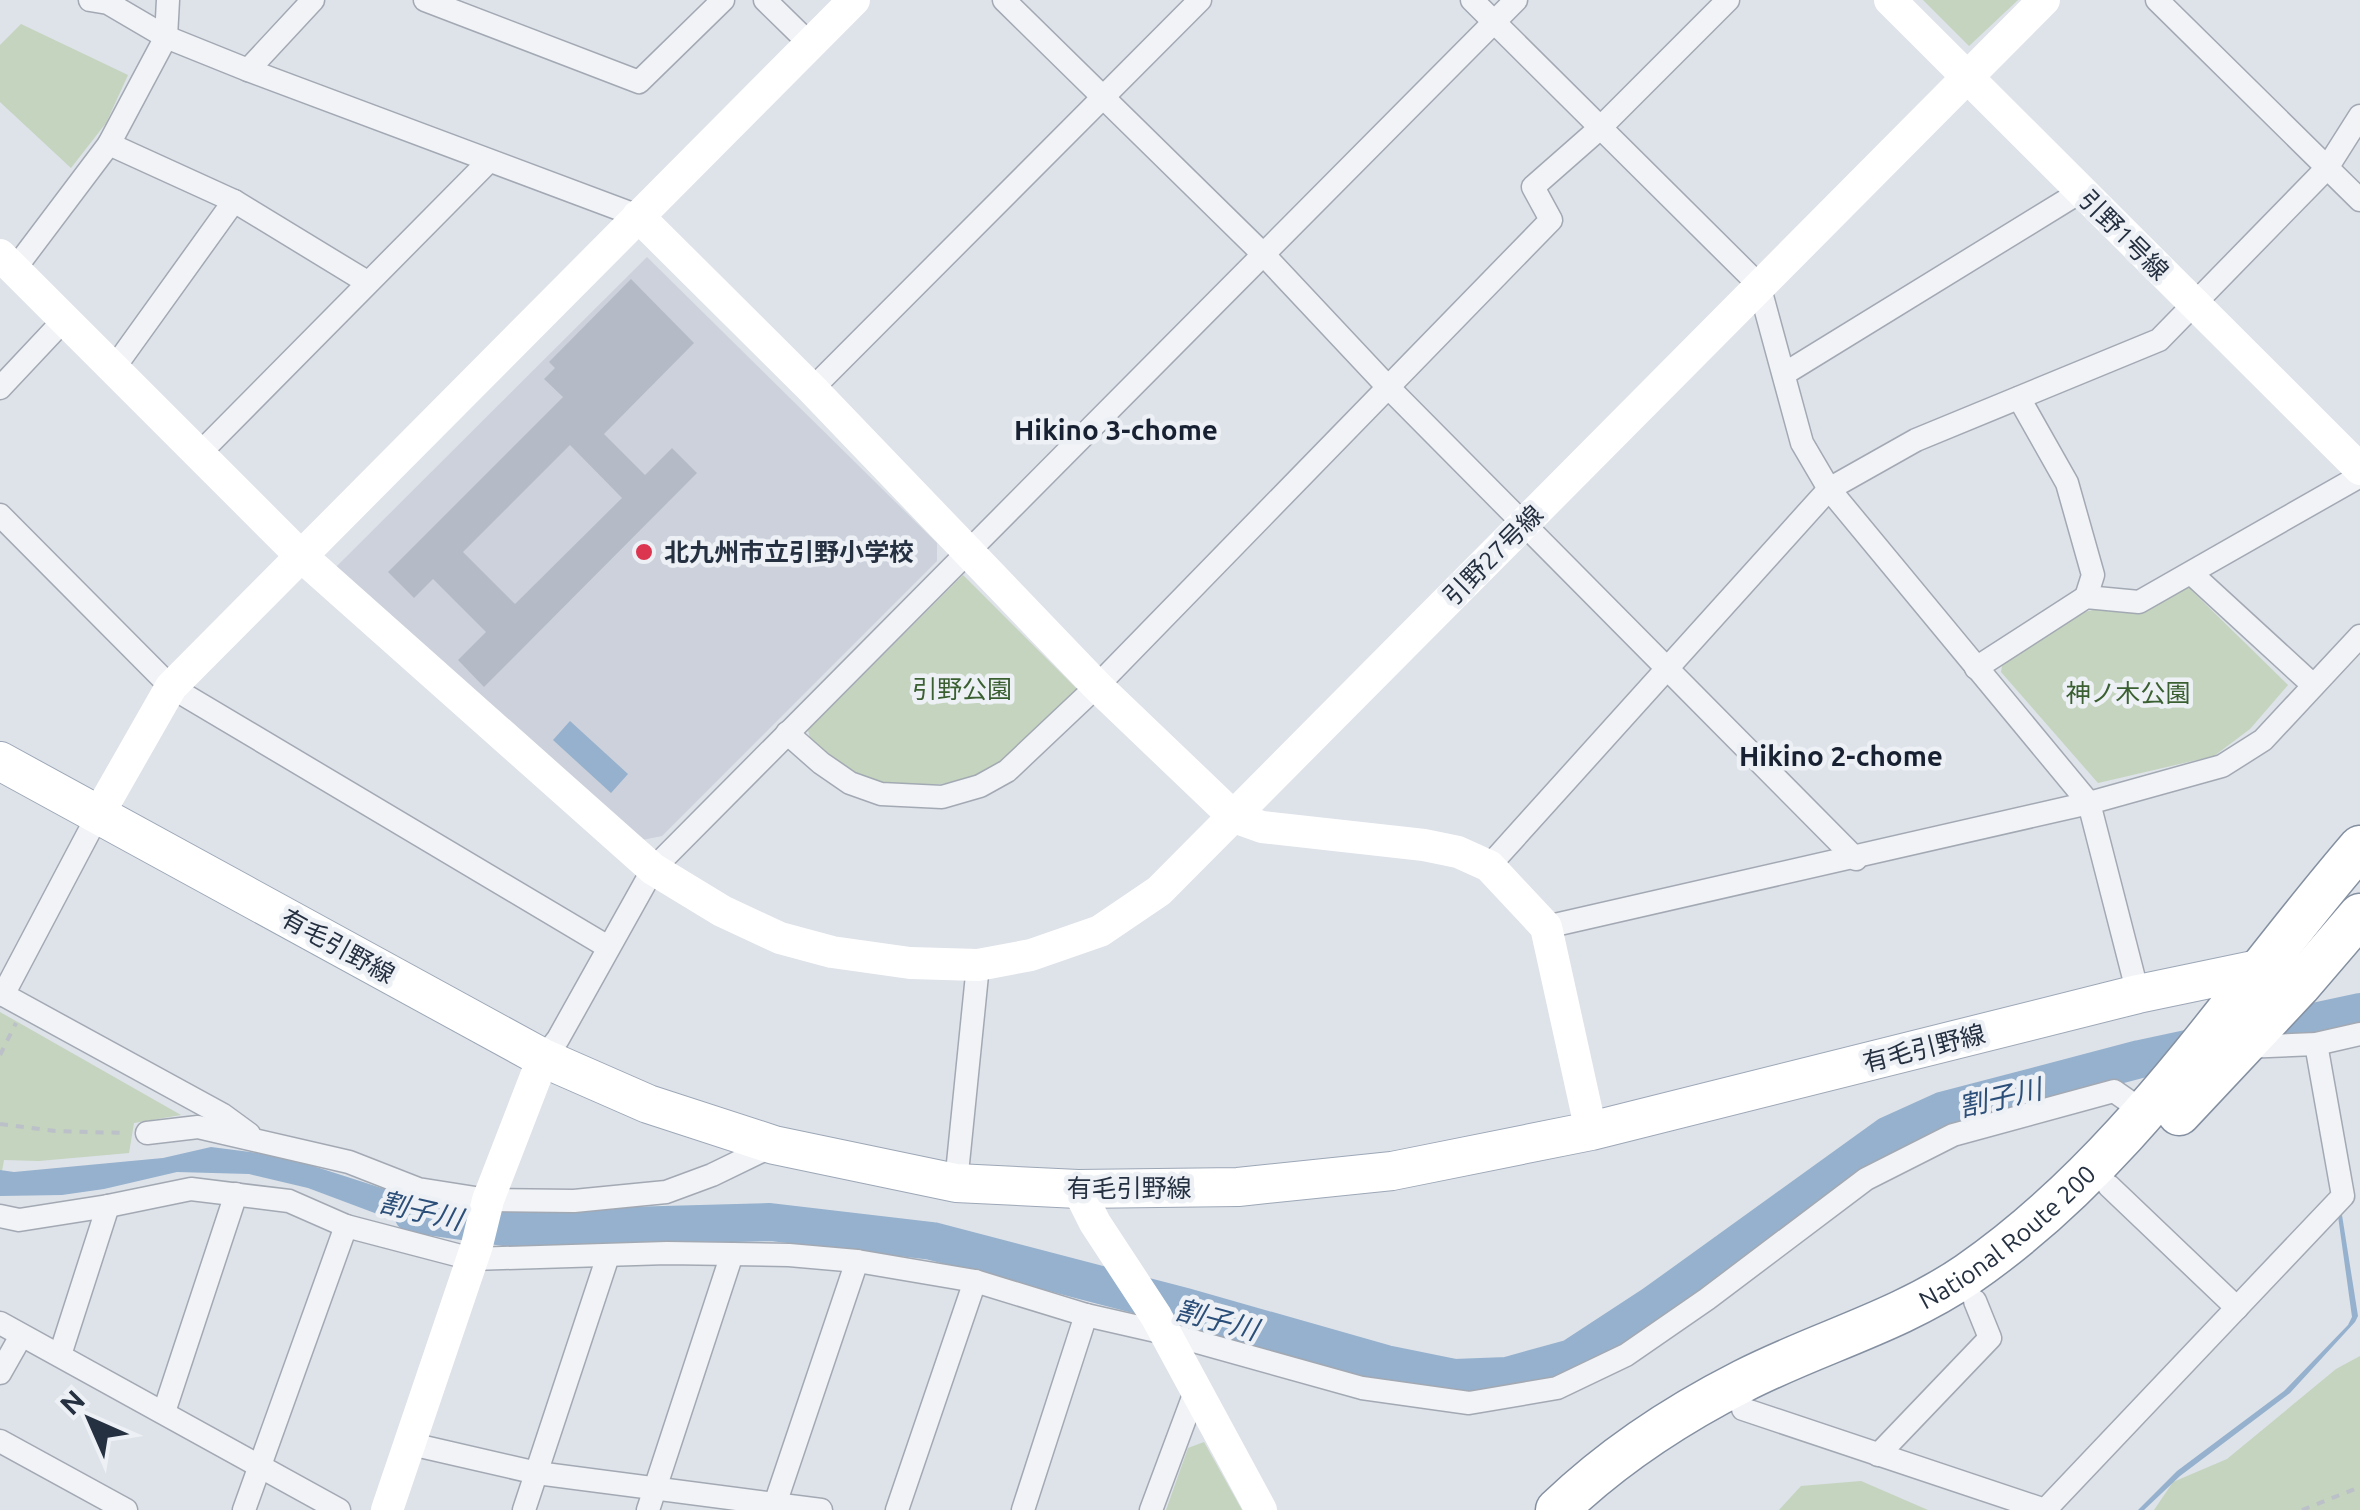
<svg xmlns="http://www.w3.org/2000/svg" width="2360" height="1510" font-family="Ubuntu,'Noto Sans JP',sans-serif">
<rect width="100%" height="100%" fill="#dee2e9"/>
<!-- built -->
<polygon fill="#ccd1db" points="647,257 937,543 937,561 662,836 642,840 336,567"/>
<!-- green -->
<g fill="#c4d4be">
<polygon points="1923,0 2018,0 1969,46"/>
<polygon points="21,24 128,75 106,123 71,168 0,102 0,45"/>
<path d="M963,575L1077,689C1048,716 1019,754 983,772C950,789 895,789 861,776C842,769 825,751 810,739L808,730Z"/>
<polygon points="2188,587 2288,685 2250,729 2214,756 2098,783 2001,672 2003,661 2080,613 2102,608 2143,613"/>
<polygon points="0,1012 181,1115 134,1123 129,1153 39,1161 4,1160 0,1182"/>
<polygon points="2360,1356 2360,1510 2154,1510 2173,1482 2227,1459 2336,1369"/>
<polygon points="1204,1442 1242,1510 1166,1510 1188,1448"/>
<polygon points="1861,1481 1928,1510 1779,1510 1801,1486"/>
</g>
<!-- water -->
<g fill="#95b1cd">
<polygon points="570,721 628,774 611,793 553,740"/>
<polygon points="211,1147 282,1156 419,1200 469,1208 458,1235 396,1221 308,1188 249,1174 177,1172 104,1189 62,1195 0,1196 0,1170 14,1172 163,1158"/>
<polygon points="2342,1215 2358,1316 2355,1322 2290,1393 2180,1476 2144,1510 2138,1510 2177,1471 2284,1391 2348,1325 2352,1317 2338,1216"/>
</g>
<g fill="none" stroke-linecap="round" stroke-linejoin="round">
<!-- river -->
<polyline stroke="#95b1cd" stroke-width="38" points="413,1214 518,1229 770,1222 932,1241 1185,1307 1386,1364 1455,1378 1507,1376 1572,1358 1653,1305 1889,1135 1942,1111 2140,1059 2360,1012"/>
</g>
<!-- building -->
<path fill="#b5bbc6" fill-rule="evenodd" d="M631,279L694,343L604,434L645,475L672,448L697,473L484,687L458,660L486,632L433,579L414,598L388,572L563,397L544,379L555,368L549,362ZM570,445L622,498L515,604L463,552Z"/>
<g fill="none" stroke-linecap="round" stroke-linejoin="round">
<!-- street casing -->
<g stroke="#a3a9b3" stroke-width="25">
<g id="street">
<polyline points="90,0 108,3 166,37 248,70 638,216"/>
<polyline points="425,0 639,82 723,0"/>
<polyline points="765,0 810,44"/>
<polyline points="1004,0 1264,255 1387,386 1856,859"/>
<polyline points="1472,0 1759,285 1802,443 1829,489 2089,803 2138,994"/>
<polyline points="2157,0 2360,200"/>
<polyline points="248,70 313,0"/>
<polyline points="109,144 234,201 367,282"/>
<polyline points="14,270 109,144 166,37 168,0"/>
<polyline points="114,368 234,201"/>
<polyline points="1784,374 2080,192"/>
<polyline points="0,388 63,321"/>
<polyline points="812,389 1200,0"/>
<polyline points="2019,398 2067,483 2093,575 2086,597"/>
<polyline points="199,454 488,162"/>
<polyline points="0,515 171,687 608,947"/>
<polyline points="2192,574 2313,685"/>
<polyline points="1976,668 2086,597 2139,602 2360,476"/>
<polyline points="787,733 821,763 850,783 881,794 942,797 980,786 1007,771 1097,686 1551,220 1533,187 1599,129 1728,0"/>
<polyline points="1489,866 1829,489 1916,440 2159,340 2327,168 2360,116"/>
<polyline points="1546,927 2089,803 2222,766 2263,740 2360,636"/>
<polyline points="0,993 223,1115 249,1134"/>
<polyline points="3,995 98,815"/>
<polyline points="2243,1047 2316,1044 2360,1034"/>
<polyline points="543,1058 558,1039 653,869 1516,0"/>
<polyline points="147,1133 198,1127 349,1162 418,1189 488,1200 574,1201 666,1192 712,1175 774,1145"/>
<polyline points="956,1183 978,965"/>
<polyline points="2109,1186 2237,1308"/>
<polyline points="0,1216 19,1220 108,1206 191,1189 289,1201 346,1226 472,1259 667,1253 789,1255 857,1261 975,1281 1086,1315 1165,1333 1362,1388 1469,1403 1557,1388 1626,1355 1707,1299 1866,1179 1953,1135 2114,1091 2144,1112"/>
<polyline points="0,1323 339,1510"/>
<polyline points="60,1355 108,1206"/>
<polyline points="0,1373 21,1336"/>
<polyline points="1743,1409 2045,1510 2343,1196 2316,1044"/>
<polyline points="164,1412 236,1194"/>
<polyline points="0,1441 126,1510"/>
<polyline points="411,1444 537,1473 821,1510"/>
<polyline points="1878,1455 1990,1338 1975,1301"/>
<polyline points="244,1510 346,1226"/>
<polyline points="524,1510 608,1256"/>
<polyline points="648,1510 732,1254"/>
<polyline points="773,1510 857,1261"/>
<polyline points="897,1510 975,1281"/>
<polyline points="1023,1510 1086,1315"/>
<polyline points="1151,1510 1195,1392"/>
</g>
</g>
<!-- primary casing -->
<g stroke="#9ca7b6" stroke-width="40">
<polyline id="primary" points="0,761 543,1058 648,1104 774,1145 956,1183 1078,1189 1238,1187 1392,1171 1591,1131 2138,994 2277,965"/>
</g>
<!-- highway casing -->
<g stroke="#8490a1" stroke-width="45">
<g id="highway">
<polyline points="2179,1114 2299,986 2360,915"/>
<path id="s1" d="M1557,1510C1611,1458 1676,1415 1743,1381C1817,1343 1898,1322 1968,1274C2130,1162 2234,993 2360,847"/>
</g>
</g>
<!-- path -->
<g stroke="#bcc0c8" stroke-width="4" stroke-dasharray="8 8" stroke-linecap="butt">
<polyline points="0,1055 16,1023"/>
<polyline points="0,1124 55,1131 125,1133"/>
<polyline points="2302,1510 2360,1487"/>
</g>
<!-- street -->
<use href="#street" stroke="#f1f3f7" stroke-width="22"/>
<!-- secondary -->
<g stroke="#fff" stroke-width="32">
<polyline points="1890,0 2360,469"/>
<polyline points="638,216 812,389 1097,686 1234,817 1262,827 1424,845 1458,852 1489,866 1546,927 1591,1131"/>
<polyline points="0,255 300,555 653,869 722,911 780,938 832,952 910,963 978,965 1031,955 1100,931 1159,891 2044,0"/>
<polyline points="98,815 171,687 854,0"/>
<polyline points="1078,1189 1095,1223 1156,1316 1261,1510"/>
<polyline points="387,1510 477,1245 488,1200 543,1058"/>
</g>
<!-- primary -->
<use href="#primary" stroke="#fff" stroke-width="38"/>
<!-- highway -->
<use href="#highway" stroke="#fff" stroke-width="42"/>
</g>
<!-- markers -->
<circle fill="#db3550" stroke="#edf1f6" stroke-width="4" cx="644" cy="552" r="10"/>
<g text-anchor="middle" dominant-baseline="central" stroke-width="9" stroke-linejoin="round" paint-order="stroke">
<!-- street labels -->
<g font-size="25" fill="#253041" stroke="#edf1f6">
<text transform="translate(2124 235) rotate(45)">引野1号線</text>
<text transform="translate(1493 555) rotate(-45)">引野27号線</text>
<text transform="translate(338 946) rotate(29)">有毛引野線</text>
<text transform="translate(1924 1048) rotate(-14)">有毛引野線</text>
<text x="1129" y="1188">有毛引野線</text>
<text stroke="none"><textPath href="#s1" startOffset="530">National Route 200</textPath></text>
</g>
<!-- poi labels -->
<g font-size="25" font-weight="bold" fill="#253041" stroke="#edf1f6" text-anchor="start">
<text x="664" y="552">北九州市立引野小学校</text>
</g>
<!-- park labels -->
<g font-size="25" fill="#3a5f31" stroke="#edf1f6">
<text x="962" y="689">引野公園</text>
<text x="2128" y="693">神ノ木公園</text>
</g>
<!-- neighbourhood labels -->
<g font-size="28" font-weight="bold" fill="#182132" stroke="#edf1f6">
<text x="1116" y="429">Hikino 3-chome</text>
<text x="1841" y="755">Hikino 2-chome</text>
</g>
<!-- water labels -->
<g font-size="28" font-style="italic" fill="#2c4f79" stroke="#edf1f6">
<text transform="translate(2000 1097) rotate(-13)">割子川</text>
<text transform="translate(421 1210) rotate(13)">割子川</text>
<text transform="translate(1217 1319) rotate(15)">割子川</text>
</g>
</g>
<!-- north arrow -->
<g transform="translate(90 1420) rotate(315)" stroke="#edf1f6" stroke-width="8" paint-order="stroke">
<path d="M0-8L18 38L0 25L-18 38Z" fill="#253041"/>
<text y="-15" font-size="28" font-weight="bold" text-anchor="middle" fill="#253041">N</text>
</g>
</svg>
